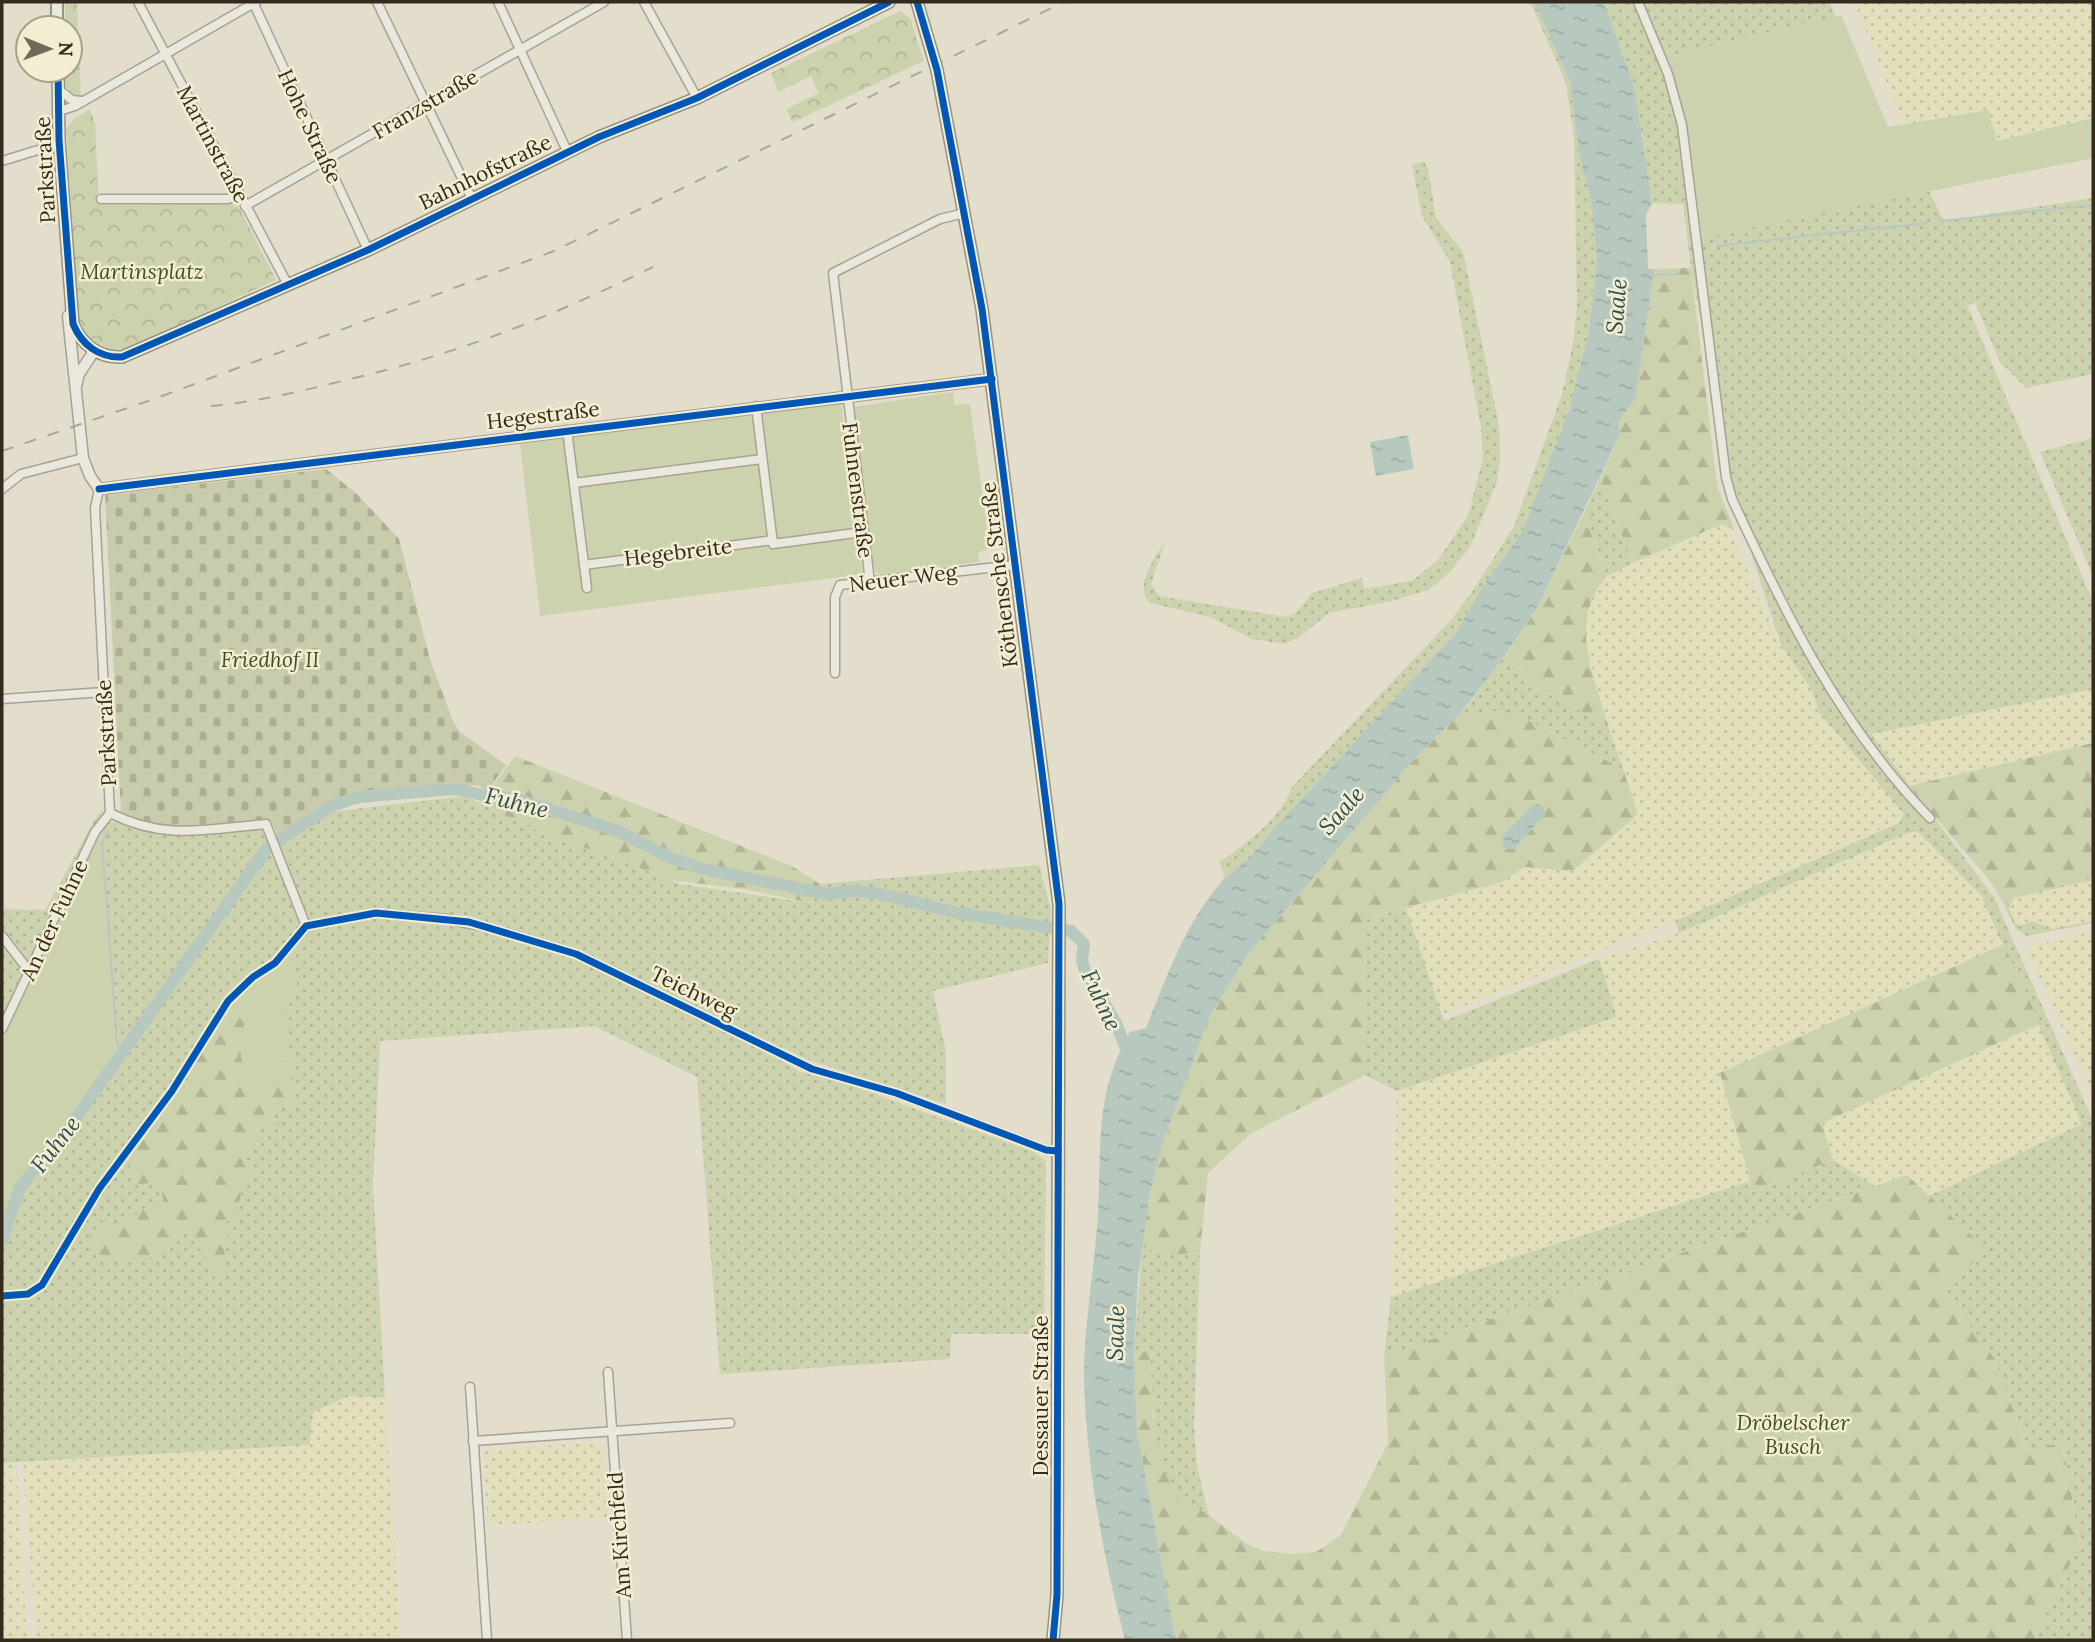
<svg xmlns="http://www.w3.org/2000/svg" width="2095" height="1642" font-family="Lora,serif">
<defs>
<pattern id="farmland-dots" width="8" height="8" patternUnits="userSpaceOnUse" patternTransform="scale(1.75)"><rect width="8" height="8" fill="#e1dfbc"/><path d="M2 2h.1M6 6h.1" fill="none" stroke="#c2c0a1" stroke-width="1.8" stroke-linecap="round"/></pattern>
<pattern id="grass-dots" width="8" height="8" patternUnits="userSpaceOnUse" patternTransform="scale(1.75)"><rect width="8" height="8" fill="#cdd2ae"/><path d="M2 2h.1M6 6h.1" fill="none" stroke="#b1b495" stroke-width="1.8" stroke-linecap="round"/></pattern>
<pattern id="forest-firs" width="22" height="20" patternUnits="userSpaceOnUse" patternTransform="scale(1.75)"><rect width="22" height="20" fill="#cdd2ae"/><path d="M5 1l3.5 6h-7zM16 11l3.5 6h-7z" fill="#b1b495"/></pattern>
<pattern id="cemetery-stones" width="16" height="16" patternUnits="userSpaceOnUse" patternTransform="scale(1.75)"><rect width="16" height="16" fill="#c8ccad"/><path d="M2 7V4a2 2 0 0 1 4 0v3zM10 15v-3a2 2 0 0 1 4 0v3z" fill="#acaf94"/></pattern>
<pattern id="park-crowns" width="20" height="18" patternUnits="userSpaceOnUse" patternTransform="scale(1.75)"><rect width="20" height="18" fill="#cdd2ae"/><path d="M2 6a3 3 0 1 1 6 0M12 15a3 3 0 1 1 6 0" fill="none" stroke="#b1b495"/></pattern>
<pattern id="water-ripples" width="26" height="14" patternUnits="userSpaceOnUse" patternTransform="scale(1.75)"><rect width="26" height="14" fill="#b7c8bf"/><path d="M2 4q2-2 4 0t4 0M15 11q2-2 4 0t4 0" fill="none" stroke="#9eaca4"/></pattern>
</defs>
<rect width="100%" height="100%" fill="#e2decb"/>
<!-- farmland -->
<g fill="url(#farmland-dots)">
<polygon points="1854,2 2093,2 2093,118 1996,141 1987,110 1904,125"/>
<polygon points="1722,524 1730,529 1775,634 1813,692 1819,712 1900,805 1904,819 1675,921 1665,891 1674,921 1442,1015 1406,908 1502,882 1524,867 1573,871 1638,814 1608,725 1588,654 1584,625 1587,611 1591,598 1607,576"/>
<polygon points="2093,689 2093,743 1909,786 1871,734"/>
<polygon points="1917,831 1981,895 2004,944 1720,1073 1751,1181 1391,1297 1397,1091 1617,1017 1599,959 1679,933 1905,834"/>
<polygon points="2093,880 2093,921 2051,929 2042,928 2035,922 2021,926 2015,923 2009,908 2014,898"/>
<polygon points="2093,932 2093,1095 2027,951 2031,945"/>
<polygon points="2040,1024 2082,1124 1929,1196 1907,1175 1875,1186 1833,1160 1821,1123"/>
<polygon points="348,1396 385,1398 401,1640 36,1640 23,1463 309,1445 313,1412"/>
<polygon points="602,1442 608,1517 488,1526 483,1450"/>
<polygon points="2,1463 16,1463 27,1640 2,1640"/>
</g>
<!-- grass -->
<g fill="url(#grass-dots)">
<path d="M1530,2H1534L1570,81L1579,154L1591,201L1597,258L1589,331L1569,410L1523,530L1482,588L1455,634L1267,836L1255,855L1214,891L1225,876L1219,862C1245,845 1282,817 1292,787L1450,621L1472,592L1514,526L1562,394L1573,343L1577,305L1574,136L1566,83Z"/>
<polygon points="1604,2 1829,2 1836,17 1664,57 1688,136 1702,238 1929,191 1944,221 2093,198 2093,374 2026,388 2000,362 1975,303 1967,305 2093,602 2093,689 1871,734 1994,897 2093,1121 2093,1640 2033,1640 2080,1544 2062,1442 2028,1452 1995,1359 1942,1289 1987,1251 1929,1196 2082,1124 1981,895 1917,831 1905,834 1679,933 1675,921 1899,823 1904,814 1819,712 1813,692 1781,644 1732,495 1691,268 1683,204 1652,203 1634,86"/>
<path d="M1424,162L1428,168L1436,218L1463,252L1499,425L1500,460L1497,482L1470,547L1449,573L1428,590L1392,601L1329,613L1297,639L1284,644L1252,639L1210,617L1150,603C1133,588 1155,556 1165,542L1151,584L1159,596L1286,617L1296,613L1312,593L1362,578L1364,589L1412,581L1438,560L1468,515L1483,458L1481,428L1450,262L1422,216L1412,164Z"/>
<polygon points="2093,438 2093,576 2040,452"/>
<polygon points="1600,479 1633,563 1607,576 1584,513"/>
<polygon points="1506,654 1536,688 1608,725 1623,769 1510,711 1462,713"/>
<polygon points="465,796 557,840 603,853 680,884 811,903 820,884 1039,865 1051,910 1048,963 933,991 946,1052 946,1104 811,1061 691,1005 695,1013 801,1072 856,1087 1034,1152 1046,1161 1044,1334 951,1334 950,1359 720,1374 697,1077 594,1026 380,1041 373,1186 385,1398 348,1396 313,1412 309,1445 2,1463 2,1222 6,1211 259,857 116,1051 100,830 104,824 119,821 173,836 262,827 270,842 330,812"/>
<polygon points="104,808 8,1012 2,1026 2,909 45,910 95,819"/>
<polygon points="2093,878 2093,880 2014,898 2009,908 2015,923 2021,926 2032,921 2051,929 2093,921 2093,923 2027,936 2016,929 2003,903 2008,898"/>
<polygon points="1406,908 1444,1021 1599,959 1617,1017 1397,1091 1365,1075 1364,919"/>
<polygon points="1833,1160 1875,1186 1384,1356 1391,1297 1751,1181 1754,1191"/>
<path d="M1142,1246L1163,1256L1200,1252L1194,1425L1197,1466L1209,1515C1200,1511 1186,1506 1180,1499C1152,1472 1152,1387 1150,1350L1134,1357Z"/>
</g>
<!-- forest -->
<g fill="url(#forest-firs)">
<polygon points="1691,268 1717,486 1735,531 1722,524 1633,563 1600,479 1619,437 1619,421 1636,397 1654,269"/>
<path d="M1584,513L1607,576C1567,620 1594,675 1608,725L1536,688L1507,654L1538,606Z"/>
<polygon points="1510,711 1623,769 1638,814 1573,871 1524,867 1502,882 1364,919 1365,1075 1250,1134 1208,1173 1200,1252 1163,1256 1142,1246 1149,1197 1163,1142 1210,1016 1248,954 1416,757 1461,713"/>
<polygon points="2093,743 2093,878 2008,898 2003,903 1990,881 1909,786"/>
<polygon points="515,756 792,866 820,884 811,903 743,889 670,880 603,853 557,840 480,803"/>
<polygon points="2004,944 2040,1024 1822,1123 1833,1160 1753,1191 1720,1073"/>
<path d="M240,989L245,1000L253,1003C243,1035 239,1055 252,1088L260,1090L291,1052C296,1072 291,1091 293,1112L290,1116L284,1104L277,1103L270,1115L279,1125L262,1126C258,1139 250,1147 246,1160L254,1165L252,1176L245,1181L235,1216L224,1224L230,1230L224,1247L226,1280L221,1279L188,1232C166,1233 172,1268 125,1262L122,1258L114,1261L107,1272L104,1267L108,1255H96C85,1233 91,1235 105,1219L118,1232L128,1220L149,1205L155,1208L165,1204L161,1192L149,1183L139,1184L126,1172L134,1146Z"/>
<polygon points="1907,1175 1988,1251 1942,1289 1995,1359 2028,1452 2062,1442 2080,1544 2033,1640 1176,1640 1137,1432 1134,1357 1150,1349 1153,1416 1163,1469 1179,1499 1209,1515 1244,1542 1264,1551 1292,1554 1316,1552 1341,1535 1388,1443 1384,1356"/>
</g>
<!-- cemetery -->
<path fill="url(#cemetery-stones)" d="M326,469L358,495L399,539L430,659L453,721L460,732L506,765L488,790L475,785L331,808L279,838L271,821C216,826 173,838 121,814L105,495Z"/>
<!-- park -->
<g fill="url(#park-crowns)">
<polygon points="65,2 77,2 81,97 73,97 65,84 65,70 70,70 70,28 65,28"/>
<polygon points="900,11 910,18 924,61 793,122 786,109 819,93 811,76 778,92 771,73"/>
<path d="M90,109L95,124L99,205L231,204L239,207L276,280L130,348C105,353 89,343 79,319L66,129L75,118Z"/>
</g>
<!-- garden -->
<g fill="#cdd2ae">
<polygon points="1841,15 1888,127 1988,110 1997,141 2093,118 2093,158 1702,238 1688,136 1664,57"/>
<polygon points="953,392 954,405 970,404 988,536 985,537 987,550 978,552 979,562 879,575 874,569 853,407"/>
<polygon points="841,402 863,574 540,616 520,443"/>
<polygon points="100,830 116,1051 67,1125 23,1179 2,1224 2,1042"/>
<path d="M286,950C303,976 300,986 284,1012C298,1056 287,1057 259,1090L252,1088L241,1057L248,1036L244,1026L253,1003L245,1000L240,989L275,963Z"/>
</g>
<!-- water -->
<g fill="url(#water-ripples)">
<path d="M1534,2H1604L1634,86L1652,203L1646,215L1648,269H1654L1636,397L1619,421V437L1538,606L1506,654L1461,713L1416,757L1248,954L1210,1016L1163,1142L1149,1197L1138,1279L1134,1357L1137,1432L1176,1640H1125C1103,1556 1086,1465 1084,1377C1084,1321 1095,1268 1098,1212C1102,1144 1094,1095 1130,1032L1146,1028C1165,981 1182,932 1214,891C1231,869 1251,863 1267,836L1455,634L1482,588L1523,530L1569,410L1589,331L1597,258L1591,201L1579,154L1570,81Z"/>
<polygon points="1408,435 1414,469 1376,476 1370,442"/>
<polygon points="1534,804 1542,805 1545,815 1514,849 1506,849 1502,845 1502,836"/>
</g>
<g fill="none" stroke-linecap="round" stroke-linejoin="round">
<!-- stream -->
<g stroke="#b7c8bf" stroke-width="2">
<polyline points="1941,221 2093,205"/>
<polyline points="1717,246 1927,223"/>
<polyline points="1652,275 1679,274"/>
<polyline points="108,832 102,843 117,1044 122,1051"/>
</g>
<!-- river -->
<polyline stroke="#b7c8bf" stroke-width="12" points="2,1240 20,1187 71,1125 268,847 334,805 358,797 455,789 491,797 513,798 618,831 671,858 703,869 827,894 852,891 876,893 958,913 1071,931 1084,944 1082,960 1085,971 1116,1023 1125,1046 1137,1054"/>
<!-- minor casing -->
<g stroke="#a7a294" stroke-width="11">
<g id="minor">
<polyline points="138,2 288,285"/>
<polyline points="253,2 368,250"/>
<polyline points="377,2 472,199"/>
<polyline points="498,2 567,151"/>
<polyline points="644,2 697,98"/>
<path d="M1638,2L1668,74L1682,125L1726,477L1732,499C1785,613 1841,727 1930,818"/>
<polyline points="58,89 72,100 82,101"/>
<polyline points="59,111 75,106 256,2"/>
<polyline points="2,161 51,146 59,140"/>
<polyline points="101,199 228,199 240,195"/>
<polyline points="245,206 604,2"/>
<polyline points="756,406 773,544 863,532"/>
<polyline points="567,430 587,588"/>
<polyline points="574,483 762,459"/>
<polyline points="2,489 21,474 83,458"/>
<path d="M99,489L95,508L110,813C165,841 207,829 266,824L306,926L376,913L446,919L486,927L576,954L812,1069L896,1093L1046,1150L1058,1151"/>
<polyline points="584,565 773,540"/>
<polyline points="870,582 833,273 940,219 965,213"/>
<polyline points="835,673 835,597 840,585 1014,565"/>
<polyline points="2,699 104,692"/>
<polyline points="2,936 29,971"/>
<polyline points="2,1029 95,832 110,813"/>
<polyline points="608,1372 627,1640"/>
<polyline points="470,1387 487,1640"/>
<polyline points="473,1441 730,1423"/>
</g>
</g>
<!-- tertiary casing -->
<g stroke="#a7a294" stroke-width="13">
<g id="tertiary">
<polyline points="68,316 83,458 90,476 99,489 992,379"/>
<polyline points="76,386 79,374 94,351"/>
</g>
</g>
<!-- secondary casing -->
<g stroke="#969285" stroke-width="14">
<g id="secondary">
<polyline points="57,2 57,28"/>
<polyline points="917,2 937,70 982,309 1059,904 1057,1595 1053,1640"/>
<path d="M58,70L59,140L73,324C82,345 99,358 122,357L368,250L599,137L697,98L889,2"/>
</g>
</g>
<!-- minor -->
<use href="#minor" stroke="#eae7dc" stroke-width="8"/>
<!-- tertiary -->
<use href="#tertiary" stroke="#eae7dc" stroke-width="10"/>
<!-- secondary -->
<use href="#secondary" stroke="#eae7dc" stroke-width="10"/>
<!-- rail -->
<g stroke="#a9a69c" stroke-width="2" stroke-dasharray="12 12" stroke-linecap="butt">
<path d="M211,406C256,402 298,392 342,381C458,354 546,319 653,267"/>
<polyline points="2,451 154,399 554,251 1064,2"/>
</g>
<!-- cycleway casing -->
<g stroke="#f3eed1" stroke-width="11">
<g id="cycleway">
<polyline points="917,2 937,70 982,309 1059,904 1057,1595 1053,1640"/>
<path d="M58,70L59,140L73,324C82,345 99,358 122,357L368,250L599,137L697,98L889,2"/>
<polyline points="99,489 992,379"/>
<polyline points="2,1296 28,1294 42,1285 99,1189 172,1091 228,1001 253,977 275,963 306,926 376,913 469,922 576,954 812,1069 896,1093 1046,1150 1058,1151"/>
</g>
</g>
<!-- cycleway -->
<use href="#cycleway" stroke="#0057b8" stroke-width="7"/>
</g>
<g text-anchor="middle" dominant-baseline="central" stroke-width="5" stroke-linejoin="round" paint-order="stroke">
<!-- street labels -->
<g font-size="21" fill="#342b1e" stroke="#f3eed1">
<text transform="translate(425 104) rotate(-30)">Franzstraße</text>
<text transform="translate(310 126) rotate(65)">Hohe Straße</text>
<text transform="translate(213 144) rotate(62)">Martinstraße</text>
<text transform="translate(45 170) rotate(-93)">Parkstraße</text>
<text transform="translate(485 172) rotate(-26)">Bahnhofstraße</text>
<text transform="translate(543 415) rotate(-7)">Hegestraße</text>
<text transform="translate(858 490) rotate(83)">Fuhnenstraße</text>
<text transform="translate(678 552) rotate(-7)">Hegebreite</text>
<text transform="translate(999 575) rotate(-97)">Köthensche Straße</text>
<text transform="translate(903 578) rotate(-7)">Neuer Weg</text>
<text transform="translate(106 733) rotate(-93)">Parkstraße</text>
<text transform="translate(54 920) rotate(-65)">An der Fuhne</text>
<text transform="translate(694 992) rotate(26)">Teichweg</text>
<text transform="translate(1040 1396) rotate(-90)">Dessauer Straße</text>
<text transform="translate(619 1535) rotate(-94)">Am Kirchfeld</text>
</g>
<!-- park labels -->
<g font-size="21" font-style="italic" fill="#3f4f25" stroke="#f3eed1">
<text x="142" y="271">Martinsplatz</text>
<text x="270" y="659">Friedhof II</text>
<text x="1793" y="1422">Dröbelscher<tspan x="1793" dy="24">Busch</tspan></text>
</g>
<!-- water labels -->
<g font-size="23" font-style="italic" fill="#2e5053" stroke="#f3eed1">
<text transform="translate(1616 306) rotate(-85)">Saale</text>
<text transform="translate(517 802) rotate(14)">Fuhne</text>
<text transform="translate(1341 810) rotate(-48)">Saale</text>
<text transform="translate(1102 1000) rotate(65)">Fuhne</text>
<text transform="translate(55 1144) rotate(-52)">Fuhne</text>
<text transform="translate(1115 1333) rotate(-88)">Saale</text>
</g>
</g>
<!-- border -->
<rect width="2095" height="1642" fill="none" stroke="#342b1e" stroke-width="7"/>
<!-- north arrow -->
<g transform="translate(49 49) rotate(91)"><circle r="33" fill="#f3eed1" stroke="#a7a089" stroke-width="2"/>
<path d="M0-5L12 26L0 18L-12 26Z" fill="#716a5b"/>
<text y="-10" font-size="19" font-weight="bold" text-anchor="middle" fill="#342b1e">N</text>
</g>
</svg>
